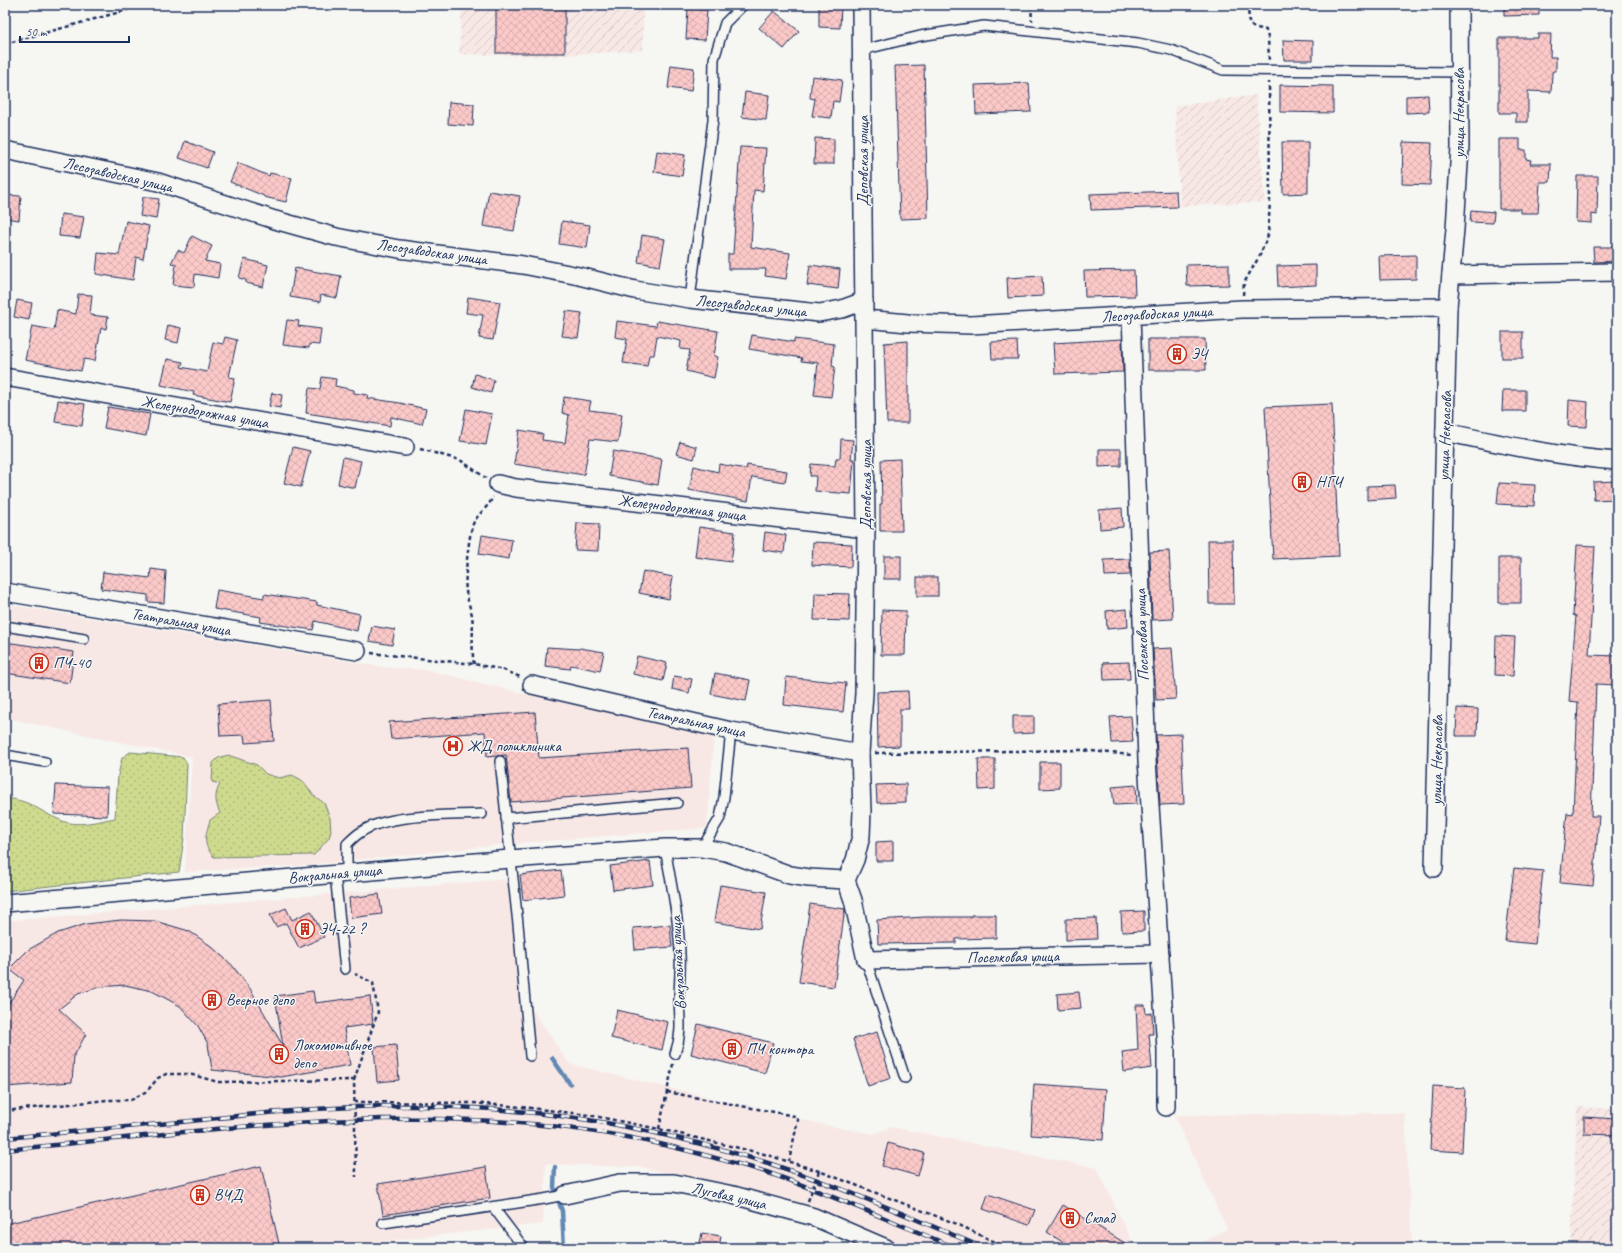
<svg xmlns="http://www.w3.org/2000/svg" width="1622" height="1253" font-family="Caveat,sans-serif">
<defs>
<pattern id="industrial-furrows" width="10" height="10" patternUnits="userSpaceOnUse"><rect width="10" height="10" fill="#f8e8e5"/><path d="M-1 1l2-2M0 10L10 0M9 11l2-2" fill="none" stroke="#d4c7c7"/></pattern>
<pattern id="park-dots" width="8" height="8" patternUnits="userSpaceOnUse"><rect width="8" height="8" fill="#ceda8d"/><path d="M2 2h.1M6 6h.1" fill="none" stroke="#b0bb7c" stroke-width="1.8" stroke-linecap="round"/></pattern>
<pattern id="building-cross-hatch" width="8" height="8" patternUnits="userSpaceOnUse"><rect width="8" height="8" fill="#fbc9c8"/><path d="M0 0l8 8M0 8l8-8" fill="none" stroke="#d7adae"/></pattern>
</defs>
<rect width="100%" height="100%" fill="#f6f6f2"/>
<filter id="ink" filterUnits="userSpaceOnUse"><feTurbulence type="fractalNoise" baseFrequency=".025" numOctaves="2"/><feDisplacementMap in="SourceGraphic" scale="8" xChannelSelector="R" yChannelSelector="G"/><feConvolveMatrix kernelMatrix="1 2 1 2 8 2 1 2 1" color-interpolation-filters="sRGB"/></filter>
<g filter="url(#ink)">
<!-- built -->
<g fill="#f8e8e5">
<polygon points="5,604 390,668 428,670 525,694 714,735 707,828 508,844 311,865 185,872 192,757 5,718"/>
<polygon points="509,879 525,998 569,1064 820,1124 873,1134 891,1127 1097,1168 1135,1248 907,1248 759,1196 642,1167 546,1164 543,1224 322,1248 5,1248 5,921"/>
<polygon points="1405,1113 1412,1248 1192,1248 1227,1229 1174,1115"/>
</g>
<!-- industrial -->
<g fill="url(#industrial-furrows)">
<polygon points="462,5 643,5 643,50 548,56 459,54"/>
<polygon points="1256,95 1265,202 1180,206 1175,106"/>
<polygon points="1577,1107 1617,1109 1617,1248 1571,1248"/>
</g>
<!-- park -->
<g fill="url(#park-dots)" stroke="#748476">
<path d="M130,752L183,757L187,764L184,838L179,872L5,891V798C31,800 38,811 60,820C77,828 98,821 115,818L118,775L122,758Z"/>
<path d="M228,755L257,765L266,774L279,778L292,775L300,779L305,783L313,795L324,803L330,818L331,831L329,838L314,855L214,857C202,844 205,837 210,820L220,813C215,802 214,795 220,784L212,782L213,763L218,758Z"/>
</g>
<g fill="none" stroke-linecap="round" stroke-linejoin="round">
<!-- stream -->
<g stroke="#6288b4" stroke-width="4.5">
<polyline points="552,1058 570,1084"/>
<polyline points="555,1167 554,1187 562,1211 564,1248"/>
</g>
</g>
<!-- building -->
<g fill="url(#building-cross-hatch)" stroke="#1b2f5e">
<polygon points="819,5 841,5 840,28 819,27"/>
<polygon points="1504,5 1539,5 1539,15 1504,16"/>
<rect x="496" y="7" width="69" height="46"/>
<polygon points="688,9 707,10 705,40 686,39"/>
<polygon points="774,11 799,31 784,49 759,28"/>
<polygon points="1538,34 1551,34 1550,57 1556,57 1556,71 1553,71 1552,73 1551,92 1528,91 1528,122 1516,122 1516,113 1499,113 1499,38 1538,38"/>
<polygon points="1283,40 1313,41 1313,60 1284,60"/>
<polygon points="671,65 694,68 691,91 668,88"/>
<polygon points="924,65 928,218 900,219 895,66"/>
<polygon points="812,76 842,80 839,102 833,101 831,118 812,116 815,99 810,98"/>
<polygon points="1029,83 1031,112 976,114 975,85"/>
<polygon points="1280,85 1333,86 1333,113 1280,112"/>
<polygon points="745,92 769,95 766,120 742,117"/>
<polygon points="1428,95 1429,112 1406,113 1406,96"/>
<polygon points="449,102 474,104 473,126 448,124"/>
<polygon points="815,138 834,139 834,164 814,164"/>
<polygon points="1499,139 1520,139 1520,150 1526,150 1526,159 1531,160 1530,164 1551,164 1550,182 1540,182 1538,213 1520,213 1520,209 1499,209"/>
<polygon points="185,141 213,152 207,168 179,158"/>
<polygon points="1282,142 1308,142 1308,193 1283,194"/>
<polygon points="1403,142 1432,143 1430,185 1402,184"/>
<polygon points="740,147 766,148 763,191 754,190 751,247 790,253 786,279 765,276 766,269 728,269 728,254 733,254"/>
<polygon points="657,151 685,155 682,176 654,172"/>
<polygon points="238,163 269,176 270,173 292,178 286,202 264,197 264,196 230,182"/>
<polygon points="1577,176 1598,176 1597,215 1592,214 1592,223 1576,222"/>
<polygon points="489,191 520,196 514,231 483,226"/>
<polygon points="1176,191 1177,207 1091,210 1090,194"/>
<polygon points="5,195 21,196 19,220 5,218"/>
<polygon points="143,197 159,199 156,219 140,216"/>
<polygon points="1471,210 1494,212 1493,223 1470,222"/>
<polygon points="61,214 84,217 80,238 59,236"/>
<polygon points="126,221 149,226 143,259 136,257 133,280 96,274 98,253 119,255"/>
<polygon points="562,221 590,225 587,248 559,244"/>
<polygon points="642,235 665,239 660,266 638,262"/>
<polygon points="192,236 212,246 205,261 220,264 218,278 195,274 194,287 173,285 176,264 171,263 178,250 184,253"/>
<polygon points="1593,247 1614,247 1615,261 1594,262"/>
<polygon points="1416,255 1416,279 1380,280 1379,256"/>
<polygon points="244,259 268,265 263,287 246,283 246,280 239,278"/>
<polygon points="1229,264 1229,285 1187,286 1186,265"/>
<polygon points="810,265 840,269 838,289 807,285"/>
<polygon points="1316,265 1316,285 1278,287 1277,266"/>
<polygon points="295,268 341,276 337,298 321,295 320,302 290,297"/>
<polygon points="1134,270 1135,296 1085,297 1084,271"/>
<polygon points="1042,276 1043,296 1008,298 1007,278"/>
<polygon points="78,294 92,295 90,315 108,317 106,329 101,328 95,361 84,359 81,371 25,360 32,326 54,330 57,310 76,314"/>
<polygon points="468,297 500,302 493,340 479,338 483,315 466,313"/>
<polygon points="17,300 32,303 29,320 14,317"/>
<polygon points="566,311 582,313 578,338 562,336"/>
<polygon points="287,320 299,321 298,326 321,329 319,345 309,344 309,348 283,345"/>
<polygon points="617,321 656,326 657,321 718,331 714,356 718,357 714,378 686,371 690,350 680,349 681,341 657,336 654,355 649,355 647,366 623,363 627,339 615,337"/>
<polygon points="168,325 181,328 178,343 165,340"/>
<rect x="1502" y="332" width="21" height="26"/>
<polygon points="752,335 794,342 794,339 834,344 832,366 835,367 831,397 814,395 818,363 801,361 802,358 749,349"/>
<polygon points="225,337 237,340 229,377 235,378 230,402 193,395 194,392 161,385 167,359 183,362 181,367 207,372 213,342 223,344"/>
<polygon points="1122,339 1123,372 1055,374 1053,343"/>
<polygon points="1148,339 1205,339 1206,370 1148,370"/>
<polygon points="908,341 908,423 887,423 884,343"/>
<polygon points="1017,341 1018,359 992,359 991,342"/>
<polygon points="475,374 494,380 491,393 472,387"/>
<polygon points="322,377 336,379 335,386 354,390 354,393 368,395 367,398 400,403 426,409 422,424 391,417 390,426 306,413 309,388 320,389"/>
<polygon points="1503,390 1525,390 1525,411 1502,411"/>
<polygon points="272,393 282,395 280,408 269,406"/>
<polygon points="564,397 591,401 589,410 622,414 618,442 590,439 584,475 514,464 519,430 543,434 542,440 565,443 569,415 562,413"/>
<polygon points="58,400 85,404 82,426 55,422"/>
<polygon points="1569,400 1588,402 1587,427 1568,426"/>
<polygon points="1332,404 1339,556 1273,559 1265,407"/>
<polygon points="108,407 150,414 146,436 104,428"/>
<polygon points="466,409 492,414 486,445 460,441"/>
<polygon points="841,439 853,440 851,459 854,459 851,494 815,491 816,476 810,476 811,464 835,466 836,458 840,458"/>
<polygon points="680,442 697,447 694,459 676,454"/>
<polygon points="293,447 310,451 301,487 284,483"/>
<polygon points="1099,449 1121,449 1121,466 1099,467"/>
<polygon points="613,451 662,459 658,485 609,476"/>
<polygon points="343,457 361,461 355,488 338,484"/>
<polygon points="900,459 902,531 880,531 880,504 882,504 881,460"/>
<polygon points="719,464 746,469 747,465 787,471 785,482 752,477 748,501 689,490 694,466 718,472"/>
<polygon points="1617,481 1617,499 1594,500 1593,482"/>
<polygon points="1499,483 1535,485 1534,506 1497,504"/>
<polygon points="1395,485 1396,498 1367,500 1367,486"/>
<polygon points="1122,508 1123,527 1100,529 1099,510"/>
<polygon points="577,523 599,524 598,551 575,550"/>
<polygon points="699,527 735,532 731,562 695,557"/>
<polygon points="765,532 786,535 784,553 763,550"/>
<polygon points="482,535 512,540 509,559 479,554"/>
<polygon points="1208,540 1233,540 1234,604 1209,604"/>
<polygon points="813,542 852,544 851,567 812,565"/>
<polygon points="1577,545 1595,546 1589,655 1617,656 1617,685 1596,684 1591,816 1599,816 1593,886 1560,883 1567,813 1573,814 1578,702 1569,701 1576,616 1573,615"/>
<polygon points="1169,551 1173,619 1152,620 1150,552"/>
<rect x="884" y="556" width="17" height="23"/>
<rect x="1499" y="558" width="22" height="45"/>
<polygon points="1130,559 1130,575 1105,576 1104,560"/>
<polygon points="151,569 166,571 164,603 148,602 148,595 101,589 103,572 150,578"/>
<polygon points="643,571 673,577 669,599 639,593"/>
<rect x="917" y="577" width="21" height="19"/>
<polygon points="217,590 264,598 264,594 317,602 317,605 360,614 357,631 315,621 313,630 260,622 261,617 214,609"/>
<polygon points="815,593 850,594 849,621 814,620"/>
<polygon points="1127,609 1128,627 1107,629 1106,611"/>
<polygon points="882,610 906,611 905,655 881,655"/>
<polygon points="372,626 395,630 392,645 369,641"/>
<polygon points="1496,636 1515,637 1513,676 1495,675"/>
<polygon points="5,642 74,652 70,683 5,673"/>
<polygon points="547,647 579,649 580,648 604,652 600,671 571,665 570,669 545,666"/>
<polygon points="1172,648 1176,699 1156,700 1153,649"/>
<polygon points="637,656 667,663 663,681 633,674"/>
<polygon points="1129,662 1130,679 1104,680 1103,663"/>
<polygon points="715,673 750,680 746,701 711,694"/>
<polygon points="674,676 692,679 689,693 672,689"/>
<polygon points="786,677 846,683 843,712 784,705"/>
<polygon points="908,691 909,709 900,709 900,746 878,747 877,692"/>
<polygon points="271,700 274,741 245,743 244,735 220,736 218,704"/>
<polygon points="1457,708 1478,709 1477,736 1456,736"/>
<polygon points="535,712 539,758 688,748 691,788 511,802 506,755 487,757 485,732 391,739 389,722"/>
<polygon points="1013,716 1034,716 1034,733 1013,734"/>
<polygon points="1131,716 1133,742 1112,743 1110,717"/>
<polygon points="1181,734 1184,804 1160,805 1156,735"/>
<polygon points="978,759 995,759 995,789 979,790"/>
<polygon points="1040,762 1060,762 1060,788 1040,789"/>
<polygon points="906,784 906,802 877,803 876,785"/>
<polygon points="56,785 108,787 107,816 54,814"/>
<polygon points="1136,785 1137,804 1114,805 1112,787"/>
<polygon points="893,841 893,861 876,861 876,842"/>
<polygon points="650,861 653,885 613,890 610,866"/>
<polygon points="1514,868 1543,871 1535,944 1505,941"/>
<polygon points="561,870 564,895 523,900 520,875"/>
<polygon points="720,885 766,892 760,929 714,922"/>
<polygon points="379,894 382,914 351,918 349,898"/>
<polygon points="810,904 845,909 834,987 799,982"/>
<polygon points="286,908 292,920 311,911 324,937 299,948 286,923 276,927 270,915"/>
<polygon points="1144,911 1144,931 1122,932 1121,912"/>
<polygon points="971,915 996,915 996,938 956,939 956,943 878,944 877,920 925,917 971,917"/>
<polygon points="1096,918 1097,939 1066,940 1066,919"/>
<polygon points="121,920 155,921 189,931 211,946 232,965 251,990 283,1046 275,996 313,991 315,1003 370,996 373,1024 344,1028 350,1065 281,1077 212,1070 208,1044 198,1026 180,1006 152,991 125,985 99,987 78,994 59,1009 86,1034 74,1056 72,1082 5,1087 5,1009 24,980 9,969 28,950 58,933 86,924"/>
<polygon points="670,925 672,947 635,950 633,928"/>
<polygon points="1079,992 1081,1008 1058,1010 1057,994"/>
<polygon points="1136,1005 1145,1005 1146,1014 1152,1013 1153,1034 1149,1034 1152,1068 1124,1072 1122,1052 1138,1050"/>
<polygon points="617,1010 668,1022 662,1050 611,1038"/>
<polygon points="698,1024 773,1043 765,1073 691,1054"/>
<polygon points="877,1032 891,1078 868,1086 853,1039"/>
<polygon points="396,1045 399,1080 377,1082 374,1047"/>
<polygon points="1034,1084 1106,1089 1103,1140 1031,1135"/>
<polygon points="1433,1086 1465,1088 1462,1152 1430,1150"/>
<polygon points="1584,1117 1617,1119 1617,1135 1584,1134"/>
<polygon points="888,1143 924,1153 918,1176 882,1166"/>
<polygon points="261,1166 280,1248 5,1248 5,1224"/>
<polygon points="486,1167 490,1198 383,1215 378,1184"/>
<polygon points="988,1194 1035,1210 1029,1225 983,1209"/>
<polygon points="1063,1205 1133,1248 1072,1248 1047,1232"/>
<polygon points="702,1233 721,1236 719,1248 699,1248"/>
</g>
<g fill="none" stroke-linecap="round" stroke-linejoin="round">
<!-- lane casing -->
<g stroke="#1b2f5e" stroke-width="12">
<g id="lane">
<polyline points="862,50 920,36 984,26 1138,43 1171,50 1223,70 1458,72"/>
<polyline points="690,299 713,120 714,59 725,23 743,5"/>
<polyline points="5,626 84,639"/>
<polyline points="5,755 45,762"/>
<polyline points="500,761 518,924 530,1056"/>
<polyline points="506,818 677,803"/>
<path d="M665,848C671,883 679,919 680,954C681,969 679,985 679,1000C680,1021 682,1034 675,1054"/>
<polyline points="702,848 720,818 724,797 731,731"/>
<path d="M347,873V844C351,840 356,835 361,832C389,813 448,816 482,814"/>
<polyline points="335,874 345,969"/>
<polyline points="866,960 905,1078"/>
<polyline points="493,1207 524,1248"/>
<polyline points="383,1223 544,1199 565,1195"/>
</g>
</g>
<!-- street casing -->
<g stroke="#1b2f5e" stroke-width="20">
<g id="street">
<polyline points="861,5 866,529 864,693 860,753 862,811 861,836 855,860 846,880 853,900 866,960 1160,954"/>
<polyline points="5,150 158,182 275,220 336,237 399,249 523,265 579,276 635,290 690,299 819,313 842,309 864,301"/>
<polyline points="1451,275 1617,272"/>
<polyline points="1131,315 1147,760 1166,1049 1166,1107"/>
<polyline points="865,319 908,323 971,325 1242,309 1448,307"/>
<polyline points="5,377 405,447"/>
<path d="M1445,432C1501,444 1559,457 1617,461"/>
<polyline points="498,484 516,488 866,529"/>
<polyline points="5,592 357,651"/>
<polyline points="532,685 731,731 860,753"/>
<polyline points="1434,868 1448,307 1455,229 1460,147 1459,5"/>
<polyline points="5,903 510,859 665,848 702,848 726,852 790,875 809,878 846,880"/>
<polyline points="565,1195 620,1183 674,1183 733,1195 814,1217 886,1248"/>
</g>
</g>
<!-- path -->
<g stroke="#1b2f5e" stroke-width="2.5" stroke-dasharray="4 3" stroke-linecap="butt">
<polyline points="1031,5 1032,21"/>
<polyline points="1248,5 1249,23 1253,27 1266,30 1268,37 1269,61"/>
<polyline points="5,44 127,10 137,5"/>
<polyline points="1243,295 1244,283 1260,255 1268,235 1270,200 1269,82"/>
<polyline points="420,449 460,460 486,478"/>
<polyline points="371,653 474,664 504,670 520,677"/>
<path d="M474,664C471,648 474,631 472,615C470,607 467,599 466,591C464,579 469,534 473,524C478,513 488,508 493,497"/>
<polyline points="875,753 1081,750 1131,755"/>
<polyline points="354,1080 378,1012 373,983 355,974"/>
<polyline points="667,1092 795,1116 798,1120 789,1161"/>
<polyline points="354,1102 473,1103 522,1107 589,1115 659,1129 764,1154 819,1171 957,1224 1008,1248"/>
<polyline points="5,1111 106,1100 131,1100 147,1091 158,1078 166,1074 189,1074 218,1082 354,1080 356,1177"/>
<polyline points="659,1129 673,1064"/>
<polyline points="808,1201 819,1171"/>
</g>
<!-- lane -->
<use href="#lane" stroke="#f6f6f2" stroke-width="9"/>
<!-- street -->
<use href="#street" stroke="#f6f6f2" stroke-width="17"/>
<!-- rail casing -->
<g stroke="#1b2f5e" stroke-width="4.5">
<g id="rail">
<path d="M5,1138C60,1133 115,1128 170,1123C211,1119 251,1114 291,1111C397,1102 507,1105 612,1124C665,1134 717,1147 768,1163C842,1187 913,1218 984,1248"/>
<path d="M5,1150C205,1131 409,1100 609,1134C646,1140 683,1149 719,1159C734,1163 750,1167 766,1172C830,1194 893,1222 956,1248"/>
</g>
</g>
<!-- rail -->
<use href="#rail" stroke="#f6f6f2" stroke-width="3" stroke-dasharray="9" stroke-linecap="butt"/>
</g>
</g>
<!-- icons -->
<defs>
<g id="building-ring" transform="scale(1)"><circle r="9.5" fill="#f6f6f2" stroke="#c8321e" stroke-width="1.5"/><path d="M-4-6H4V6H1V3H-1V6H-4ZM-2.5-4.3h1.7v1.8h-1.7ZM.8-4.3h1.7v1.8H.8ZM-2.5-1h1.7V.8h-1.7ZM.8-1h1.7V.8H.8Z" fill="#c8321e"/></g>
<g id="hospital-ring" transform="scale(1)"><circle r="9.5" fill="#f6f6f2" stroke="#c8321e" stroke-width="1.5"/><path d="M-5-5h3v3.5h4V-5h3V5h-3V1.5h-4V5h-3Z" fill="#c8321e"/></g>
</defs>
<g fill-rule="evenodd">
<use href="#building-ring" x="1177" y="354"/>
<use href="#building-ring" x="1302" y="482"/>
<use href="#building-ring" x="39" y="663"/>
<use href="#hospital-ring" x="453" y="746"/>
<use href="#building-ring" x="305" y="929"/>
<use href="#building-ring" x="212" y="1000"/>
<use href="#building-ring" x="732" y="1049"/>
<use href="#building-ring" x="279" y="1054"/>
<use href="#building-ring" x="200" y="1195"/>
<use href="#building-ring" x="1070" y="1218"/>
</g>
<g text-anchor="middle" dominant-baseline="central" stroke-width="3" stroke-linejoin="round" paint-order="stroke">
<!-- street labels -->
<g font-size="16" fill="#1b2f5e" stroke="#f6f6f2">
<text transform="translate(1459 113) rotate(-90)">улица Некрасова</text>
<text transform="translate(863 161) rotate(-90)">Деповская улица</text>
<text transform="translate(118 175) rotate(13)">Лесозаводская улица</text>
<text transform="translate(432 252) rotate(8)">Лесозаводская улица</text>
<text transform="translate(751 306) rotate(6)">Лесозаводская улица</text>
<text transform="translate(1157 314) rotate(-3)">Лесозаводская улица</text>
<text transform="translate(205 412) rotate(10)">Железнодорожная улица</text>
<text transform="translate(1445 436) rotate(-88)">улица Некрасова</text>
<text transform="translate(866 485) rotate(-90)">Деповская улица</text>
<text transform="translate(682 508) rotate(7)">Железнодорожная улица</text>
<text transform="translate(181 622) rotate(10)">Театральная улица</text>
<text transform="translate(1142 635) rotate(-92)">Поселковая улица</text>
<text transform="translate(696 722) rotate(12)">Театральная улица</text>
<text transform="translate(1437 760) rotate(-89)">улица Некрасова</text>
<text transform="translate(335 874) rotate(-5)">Вокзальная улица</text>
<text transform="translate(1013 957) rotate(-1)">Поселковая улица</text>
<text transform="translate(678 963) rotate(-93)">Вокзальная улица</text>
<text transform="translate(729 1196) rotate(13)">Луговая улица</text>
</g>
<!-- poi labels -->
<g font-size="16" fill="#1b2f5e" stroke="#f6f6f2" text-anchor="start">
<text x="1191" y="354">ЭЧ</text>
<text x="1316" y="482">НГЧ</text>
<text x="53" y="663">ПЧ-40</text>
<text x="467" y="746">ЖД поликлиника</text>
<text x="319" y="929">ЭЧ-22 ?</text>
<text x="226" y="1000">Веерное депо</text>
<text x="293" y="1045">Локомотивное<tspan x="293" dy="18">депо</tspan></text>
<text x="746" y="1049">ПЧ контора</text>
<text x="214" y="1195">ВЧД</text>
<text x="1084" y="1218">Склад</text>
</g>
</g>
<!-- margin -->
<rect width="1622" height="1253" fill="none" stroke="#f6f6f2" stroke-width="20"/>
<rect x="10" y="10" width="1602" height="1233" fill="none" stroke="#1b2f5e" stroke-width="1.5" filter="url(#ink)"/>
<!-- scale -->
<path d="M20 36v6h109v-6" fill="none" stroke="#1b2f5e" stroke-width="2"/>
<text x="26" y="36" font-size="12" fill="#1b2f5e" stroke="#f6f6f2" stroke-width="3" paint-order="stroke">50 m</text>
</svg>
